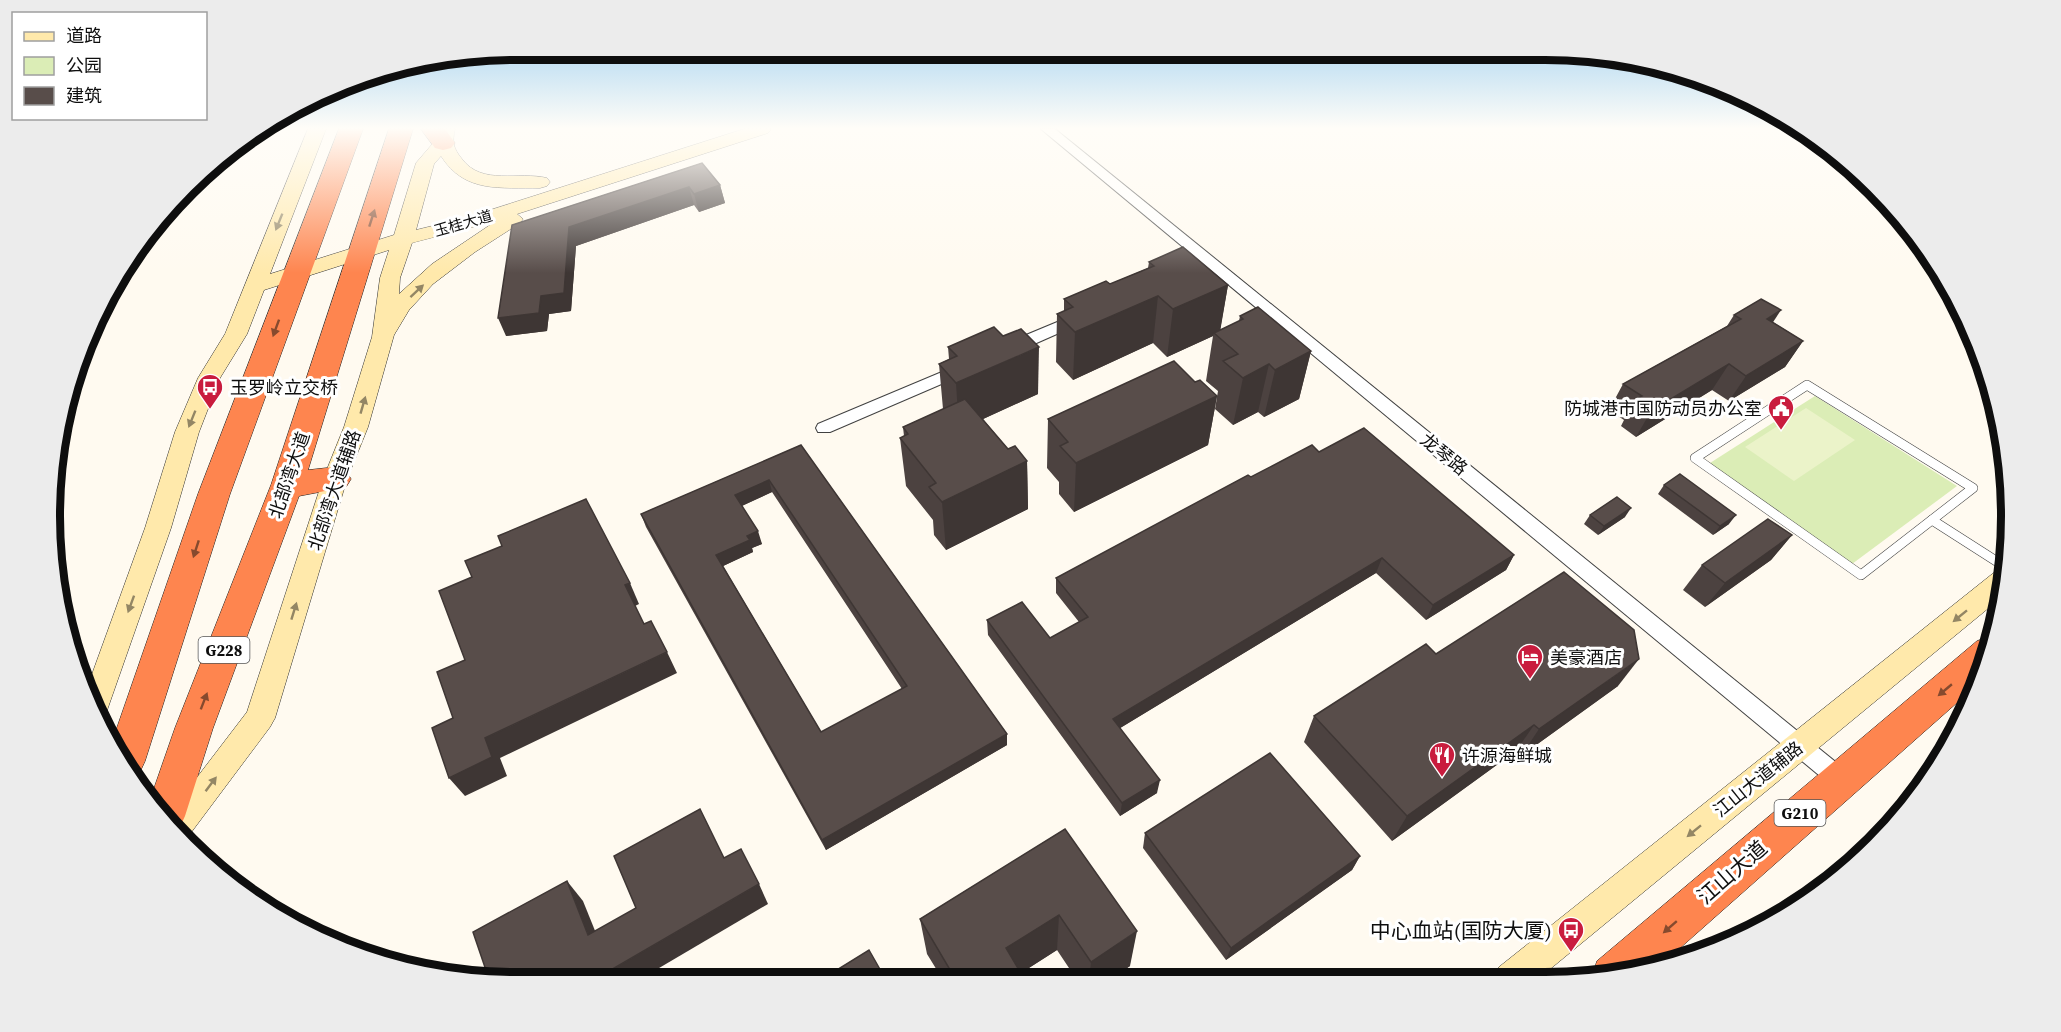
<svg xmlns="http://www.w3.org/2000/svg" width="2061" height="1032" font-family="'Source Serif 4','Noto Sans SC',serif">
<rect width="100%" height="100%" fill="#fffaf0"/>
<!-- green -->
<polygon fill="#dbedb6" points="1815,396 1957,486 1852,564 1710,463"/>
<!-- pitch -->
<polygon fill="#ebf3c9" points="1806,408 1855,440 1794,481 1745,447"/>
<g fill="none" stroke-linecap="round" stroke-linejoin="round">
<!-- lane casing -->
<g stroke="#414141" stroke-width="10">
<g id="lane">
<polygon points="1807,385 1973,488 1861,575 1695,458"/>
<polyline points="1932,520 2007,568"/>
</g>
</g>
<!-- street casing -->
<g stroke="#414141" stroke-width="2">
<g id="street">
<polygon points="1041,129 1055,129 1848,772 1851,779 1848,786 1840,789 1832,786"/>
<polygon points="1079,313 1084,314 1087,318 1084,322 1014,353 1002,353 1000,349 1002,345"/>
<polygon points="961,364 967,365 969,369 967,373 830,432 818,432 816,428 818,424"/>
</g>
</g>
<!-- secondary casing -->
<g stroke="#303030" stroke-width="1">
<g id="secondary">
<path d="M308,129H326L270,274L394,235L416,163L434,142L437,129H455C452,142 453,148 462,159C482,186 519,171 547,178L550,182L547,186L540,188C501,187 465,194 441,156L434,164L416,230L465,218L744,129H771L768,133L517,214L523,219L520,223L475,252L433,284L409,310L394,335L368,427L347,479L275,718L270,727L184,842L166,818L247,712L323,479L344,427L372,337L380,278L389,250L264,290L247,334L220,378L199,432L171,528L104,719L97,722L87,688L145,528L175,432L198,378L225,334ZM496,221L432,264L399,294L400,278L412,243Z"/>
<polygon points="2005,568 2007,569 2002,597 1538,979 1494,979 1499,967 1996,571"/>
</g>
</g>
<!-- highway casing -->
<g stroke="#1f1f1f" stroke-width="1">
<g id="highway">
<polygon points="339,129 363,129 230,494 145,761 139,774 135,775 112,742 198,494"/>
<polygon points="389,129 413,129 308,470 335,467 346,471 351,479 346,487 299,496 213,728 185,816 179,829 175,831 151,797 175,728 271,485"/>
<polygon points="421,129 445,129 455,143 451,148 443,150 435,148"/>
<polygon points="1990,637 1995,638 1977,685 1662,964 1606,979 1591,979 1597,961 1977,641"/>
</g>
</g>
<!-- lane -->
<use href="#lane" stroke="#fff" stroke-width="9"/>
<!-- street -->
<use href="#street" fill="#fff" fill-rule="evenodd"/>
<!-- secondary -->
<use href="#secondary" fill="#ffe9ab" fill-rule="evenodd"/>
<!-- highway -->
<use href="#highway" fill="#fe854f" fill-rule="evenodd"/>
</g>
<!-- wall -->
<g fill="#4c4240" fill-rule="evenodd">
<polygon points="702,163 720,185 725,203 699,212 694,205 576,246 571,311 549,314 547,331 506,336 512,225"/>
<polygon points="1149,262 1228,285 1220,330 1239,321 1240,316 1311,351 1299,399 1264,417 1258,412 1233,425 1215,409 1218,391 1206,381 1213,336 1167,357 1153,343 1073,380 1056,362 1057,314 1064,311 1064,299 1110,284 1148,268"/>
<polygon points="1734,315 1773,322 1803,341 1785,367 1729,401 1712,390 1636,437 1621,426 1624,420 1609,410 1623,384 1727,326"/>
<polygon points="948,347 1038,394 983,419 1008,449 1027,461 1028,509 946,550 934,535 933,520 906,486 900,438 904,436 903,427 943,409 939,364 949,359"/>
<polygon points="1195,382 1217,396 1208,445 1074,512 1059,494 1059,482 1047,468 1048,419"/>
<path d="M801,445L1007,734V745L826,850L646,527L641,514ZM772,492L902,689L821,732L723,566L753,552L752,548L762,544L742,506Z"/>
<polygon points="1319,452 1514,555 1506,570 1426,620 1376,573 1120,728 1157,793 1120,816 988,635 987,620 1050,638 1079,622 1056,593 1056,578 1251,477"/>
<polygon points="1664,485 1729,524 1713,535 1658,494"/>
<polygon points="1590,515 1625,517 1598,535 1584,524"/>
<polygon points="1792,535 1771,560 1705,607 1683,590 1702,565"/>
<polygon points="1436,654 1618,686 1521,756 1516,751 1392,841 1304,742 1314,716"/>
<polygon points="1065,829 1130,966 1109,980 1077,980 1057,950 1021,973 1025,980 943,980 927,954 920,919"/>
<polygon points="1145,833 1360,856 1352,870 1226,960 1143,848"/>
</g>
<!-- shaded-wall -->
<g fill="#3e3634">
<polygon points="720,185 725,203 699,212 694,194"/>
<polygon points="689,187 694,205 576,246 571,311 549,314 547,331 506,336 498,318 541,296 569,227"/>
<polygon points="1228,285 1220,332 1214,333 1213,336 1167,357 1173,309"/>
<polygon points="1158,296 1153,343 1073,380 1075,332"/>
<polygon points="1781,310 1764,336 1767,319"/>
<polygon points="1803,341 1785,367 1729,401 1746,376"/>
<polygon points="1039,347 1038,394 959,430 956,383"/>
<polygon points="1311,351 1299,399 1264,417 1275,370"/>
<polygon points="1269,364 1258,412 1233,425 1243,378"/>
<polygon points="1729,364 1712,390 1636,437 1651,411"/>
<polygon points="1217,396 1208,445 1074,512 1076,463"/>
<polygon points="1027,461 1028,509 946,550 942,502"/>
<polygon points="769,480 772,492 739,507 735,495"/>
<polygon points="1631,508 1625,517 1598,535 1604,526"/>
<polygon points="1736,515 1729,524 1713,535 1720,526"/>
<polygon points="758,531 762,544 752,548 753,552 721,567 716,555 747,536"/>
<polygon points="1792,535 1771,560 1705,607 1725,583"/>
<polygon points="1514,555 1506,570 1426,620 1433,605"/>
<polygon points="1382,558 1376,573 1112,733 1113,719"/>
<polygon points="630,583 639,604 635,606 625,585"/>
<polygon points="667,652 677,673 500,758 507,776 465,796 449,778 485,738"/>
<polygon points="1639,659 1618,686 1521,756 1539,729"/>
<polygon points="1534,725 1516,751 1392,841 1407,816"/>
<polygon points="1007,734 1007,745 826,850 822,840"/>
<polygon points="1160,780 1157,793 1120,816 1122,803"/>
<polygon points="1360,856 1352,870 1226,960 1231,948"/>
<polygon points="567,881 583,901 604,953 588,935"/>
<polygon points="759,884 768,904 637,981 592,981"/>
<polygon points="1059,915 1057,950 1010,980 1006,948"/>
<polygon points="1137,931 1130,966 1109,980 1089,980 1091,962"/>
</g>
<!-- building -->
<g fill="#584d4a" stroke="#3e3634" stroke-width="1.5" fill-rule="evenodd">
<polygon points="702,163 720,185 694,194 689,187 569,227 564,293 541,296 539,313 498,318 512,225"/>
<polygon points="1183,247 1228,285 1173,309 1158,296 1075,332 1057,314 1073,307 1064,299 1106,281 1110,284 1154,266 1149,262"/>
<polygon points="1761,299 1781,310 1767,319 1803,341 1746,376 1729,364 1651,411 1635,400 1642,396 1623,384 1741,319 1734,315"/>
<polygon points="1258,307 1311,351 1275,370 1269,364 1243,378 1223,361 1238,354 1214,333 1243,319 1240,316"/>
<polygon points="994,327 1003,336 1021,329 1039,347 956,383 939,364 957,356 948,347"/>
<polygon points="1174,361 1195,382 1200,380 1217,396 1076,463 1060,446 1068,442 1048,419"/>
<polygon points="965,399 1008,449 1015,446 1027,461 942,502 929,487 936,483 900,438 908,434 903,427"/>
<polygon points="1364,428 1514,555 1433,605 1382,558 1113,719 1160,780 1122,803 987,620 1022,602 1050,638 1088,617 1056,578 1248,475 1251,477 1312,445 1319,452"/>
<path d="M801,445L1007,734L822,840L641,514ZM769,480L907,686L821,732L716,555L750,540L747,536L758,531L735,495Z"/>
<polygon points="1680,474 1736,515 1720,526 1664,485"/>
<polygon points="1617,497 1631,508 1604,526 1590,515"/>
<polygon points="586,499 630,583 625,585 644,624 651,621 667,652 485,738 492,757 449,778 432,728 453,718 437,672 465,660 439,591 472,577 465,561 502,546 498,536"/>
<polygon points="1768,519 1792,535 1725,583 1702,565"/>
<polygon points="1564,572 1634,630 1639,659 1539,729 1534,725 1407,816 1314,716 1426,644 1436,654"/>
<polygon points="1270,753 1360,856 1231,948 1145,833"/>
<polygon points="700,809 724,858 741,849 759,884 592,981 490,982 473,932 567,881 588,935 636,908 614,856"/>
<polygon points="1065,829 1137,931 1091,962 1059,915 1006,948 1025,980 956,980 920,919"/>
<polygon points="869,950 886,980 819,981"/>
</g>
<!-- one-way arrows -->
<defs><path id="oneway-solid" d="M-6-.8H1V-3.2L6.5 0L1 3.2V.8H-6Z" transform="scale(1.5)"/></defs>
<g fill="#864a2e">
<use href="#oneway-solid" transform="translate(372 218) rotate(-72)"/>
<use href="#oneway-solid" transform="translate(276 328) rotate(110)"/>
<use href="#oneway-solid" transform="translate(196 549) rotate(108)"/>
<use href="#oneway-solid" transform="translate(1945 690) rotate(140)"/>
<use href="#oneway-solid" transform="translate(204 701) rotate(-69)"/>
<use href="#oneway-solid" transform="translate(1670 927) rotate(139)"/>
</g>
<g fill="#938664">
<use href="#oneway-solid" transform="translate(279 222) rotate(112)"/>
<use href="#oneway-solid" transform="translate(417 291) rotate(-43)"/>
<use href="#oneway-solid" transform="translate(363 405) rotate(-74)"/>
<use href="#oneway-solid" transform="translate(192 419) rotate(112)"/>
<use href="#oneway-solid" transform="translate(131 604) rotate(110)"/>
<use href="#oneway-solid" transform="translate(294 611) rotate(-73)"/>
<use href="#oneway-solid" transform="translate(1960 616) rotate(141)"/>
<use href="#oneway-solid" transform="translate(211 784) rotate(-53)"/>
<use href="#oneway-solid" transform="translate(1694 831) rotate(141)"/>
</g>
<!-- sky -->
<linearGradient id="sky" x2="0" y2="1"><stop stop-color="#92caef"/><stop offset="0.47" stop-color="#fffdf8"/><stop offset="1" stop-color="#fffdf8" stop-opacity="0"/></linearGradient>
<rect width="2061" height="273" fill="url(#sky)"/>
<!-- icons -->
<defs>
<g id="bus-pin" transform="scale(1.35)"><path d="M0 17L-7.5 6A9.5 9.5 0 1 1 7.5 6Z" fill="#c91c3e" stroke="#fff"/><path d="M-5-6H5V4H4V6H2V4H-2V6H-4V4H-5ZM-3.5-4V0h7V-4ZM-3.5 1.2v1.5H-2V1.2ZM2 1.2v1.5H3.5V1.2Z" fill="#fff"/></g>
<g id="civic-pin" transform="scale(1.35)"><path d="M0 17L-7.5 6A9.5 9.5 0 1 1 7.5 6Z" fill="#c91c3e" stroke="#fff"/><path d="M-.6-6.5H3V-4.5H.6V-3L4-1V1h2V6H-6V1h2V-1L-.6-3ZM-1.2 2.5V6h2.4V2.5Z" fill="#fff"/></g>
<g id="hotel-pin" transform="scale(1.35)"><path d="M0 17L-7.5 6A9.5 9.5 0 1 1 7.5 6Z" fill="#c91c3e" stroke="#fff"/><path d="M-6-4.5h1.5V1H6V5H4.5V3h-9V5H-6ZM-4 0a1.8 1.8 0 1 1 3.6 0ZM.5 0V-2.5h3Q6-2.5 6 0Z" fill="#fff"/></g>
<g id="restaurant-pin" transform="scale(1.35)"><path d="M0 17L-7.5 6A9.5 9.5 0 1 1 7.5 6Z" fill="#c91c3e" stroke="#fff"/><path d="M-5-6h1v4h1v-4h1v4h1v-4h1v5L-1.5 .5V6h-2V.5L-5-1ZM5-6V6H3V1.5H1.5Q1.5-4 5-6Z" fill="#fff"/></g>
</defs>
<g fill-rule="evenodd">
<use href="#bus-pin" x="210" y="387"/>
<use href="#civic-pin" x="1781" y="408"/>
<use href="#hotel-pin" x="1530" y="657"/>
<use href="#restaurant-pin" x="1442" y="755"/>
<use href="#bus-pin" x="1571" y="930"/>
</g>
<g text-anchor="middle" dominant-baseline="central" stroke-width="6" stroke-linejoin="round" paint-order="stroke">
<!-- far-street labels -->
<g font-size="15" fill="#0e0e0e" stroke="#fff">
<text transform="translate(463 223) rotate(-16)">玉桂大道</text>
</g>
<!-- shield labels -->
<g fill="#fff" stroke="#565656" stroke-width="1.5">
<rect x="198.5" y="637" width="51" height="26" rx="4.5"/>
<rect x="1774.5" y="800" width="51" height="26" rx="4.5"/>
</g>
<g font-size="16" font-weight="bold" fill="#0e0e0e">
<text x="224" y="650">G228</text>
<text x="1800" y="813">G210</text>
</g>
<!-- poi labels -->
<g font-size="18" fill="#0e0e0e" stroke="#fff" text-anchor="start">
<text x="230" y="387">玉罗岭立交桥</text>
<text x="1762" y="408" text-anchor="end">防城港市国防动员办公室</text>
<text x="1550" y="657">美豪酒店</text>
<text x="1462" y="755">许源海鲜城</text>
</g>
<!-- street labels -->
<g font-size="18" fill="#0e0e0e" stroke="#fff">
<text transform="translate(1444 454) rotate(39)">龙琴路</text>
<text transform="translate(289 475) rotate(-71)">北部湾大道</text>
<text transform="translate(334 490) rotate(-71)">北部湾大道辅路</text>
<text transform="translate(1758 779) rotate(-39)">江山大道辅路</text>
</g>
<!-- near-street labels -->
<g font-size="21" fill="#0e0e0e" stroke="#fff">
<text transform="translate(1732 872) rotate(-41)">江山大道</text>
</g>
<!-- near-poi labels -->
<g font-size="21" fill="#0e0e0e" stroke="#fff" text-anchor="end">
<text x="1552" y="930">中心血站(国防大厦)</text>
</g>
</g>
<!-- crop -->
<path d="M0 0H2061V1032H0ZM516 60H1545A456 456 0 0 1 2001 516V516A456 456 0 0 1 1545 972H516A456 456 0 0 1 60 516V516A456 456 0 0 1 516 60Z" fill="#ececec" fill-rule="evenodd"/>
<path fill="none" stroke="#0e0e0e" stroke-width="8" d="M516 60H1545A456 456 0 0 1 2001 516V516A456 456 0 0 1 1545 972H516A456 456 0 0 1 60 516V516A456 456 0 0 1 516 60Z"/>
<!-- legend -->
<rect x="12" y="12" width="195" height="108" fill="#ffffff" stroke="#9f9f9f" stroke-width="1.5"/>
<rect x="24" y="32" width="30" height="9" fill="#ffe9ab" stroke="#9f9f9f" stroke-width="1.5"/>
<text x="66" y="42" font-size="18" fill="#0e0e0e">道路</text>
<rect x="24" y="57" width="30" height="18" fill="#dbedb6" stroke="#9f9f9f" stroke-width="1.5"/>
<text x="66" y="72" font-size="18" fill="#0e0e0e">公园</text>
<rect x="24" y="87" width="30" height="18" fill="#584d4a" stroke="#9f9f9f" stroke-width="1.5"/>
<text x="66" y="102" font-size="18" fill="#0e0e0e">建筑</text>
</svg>
